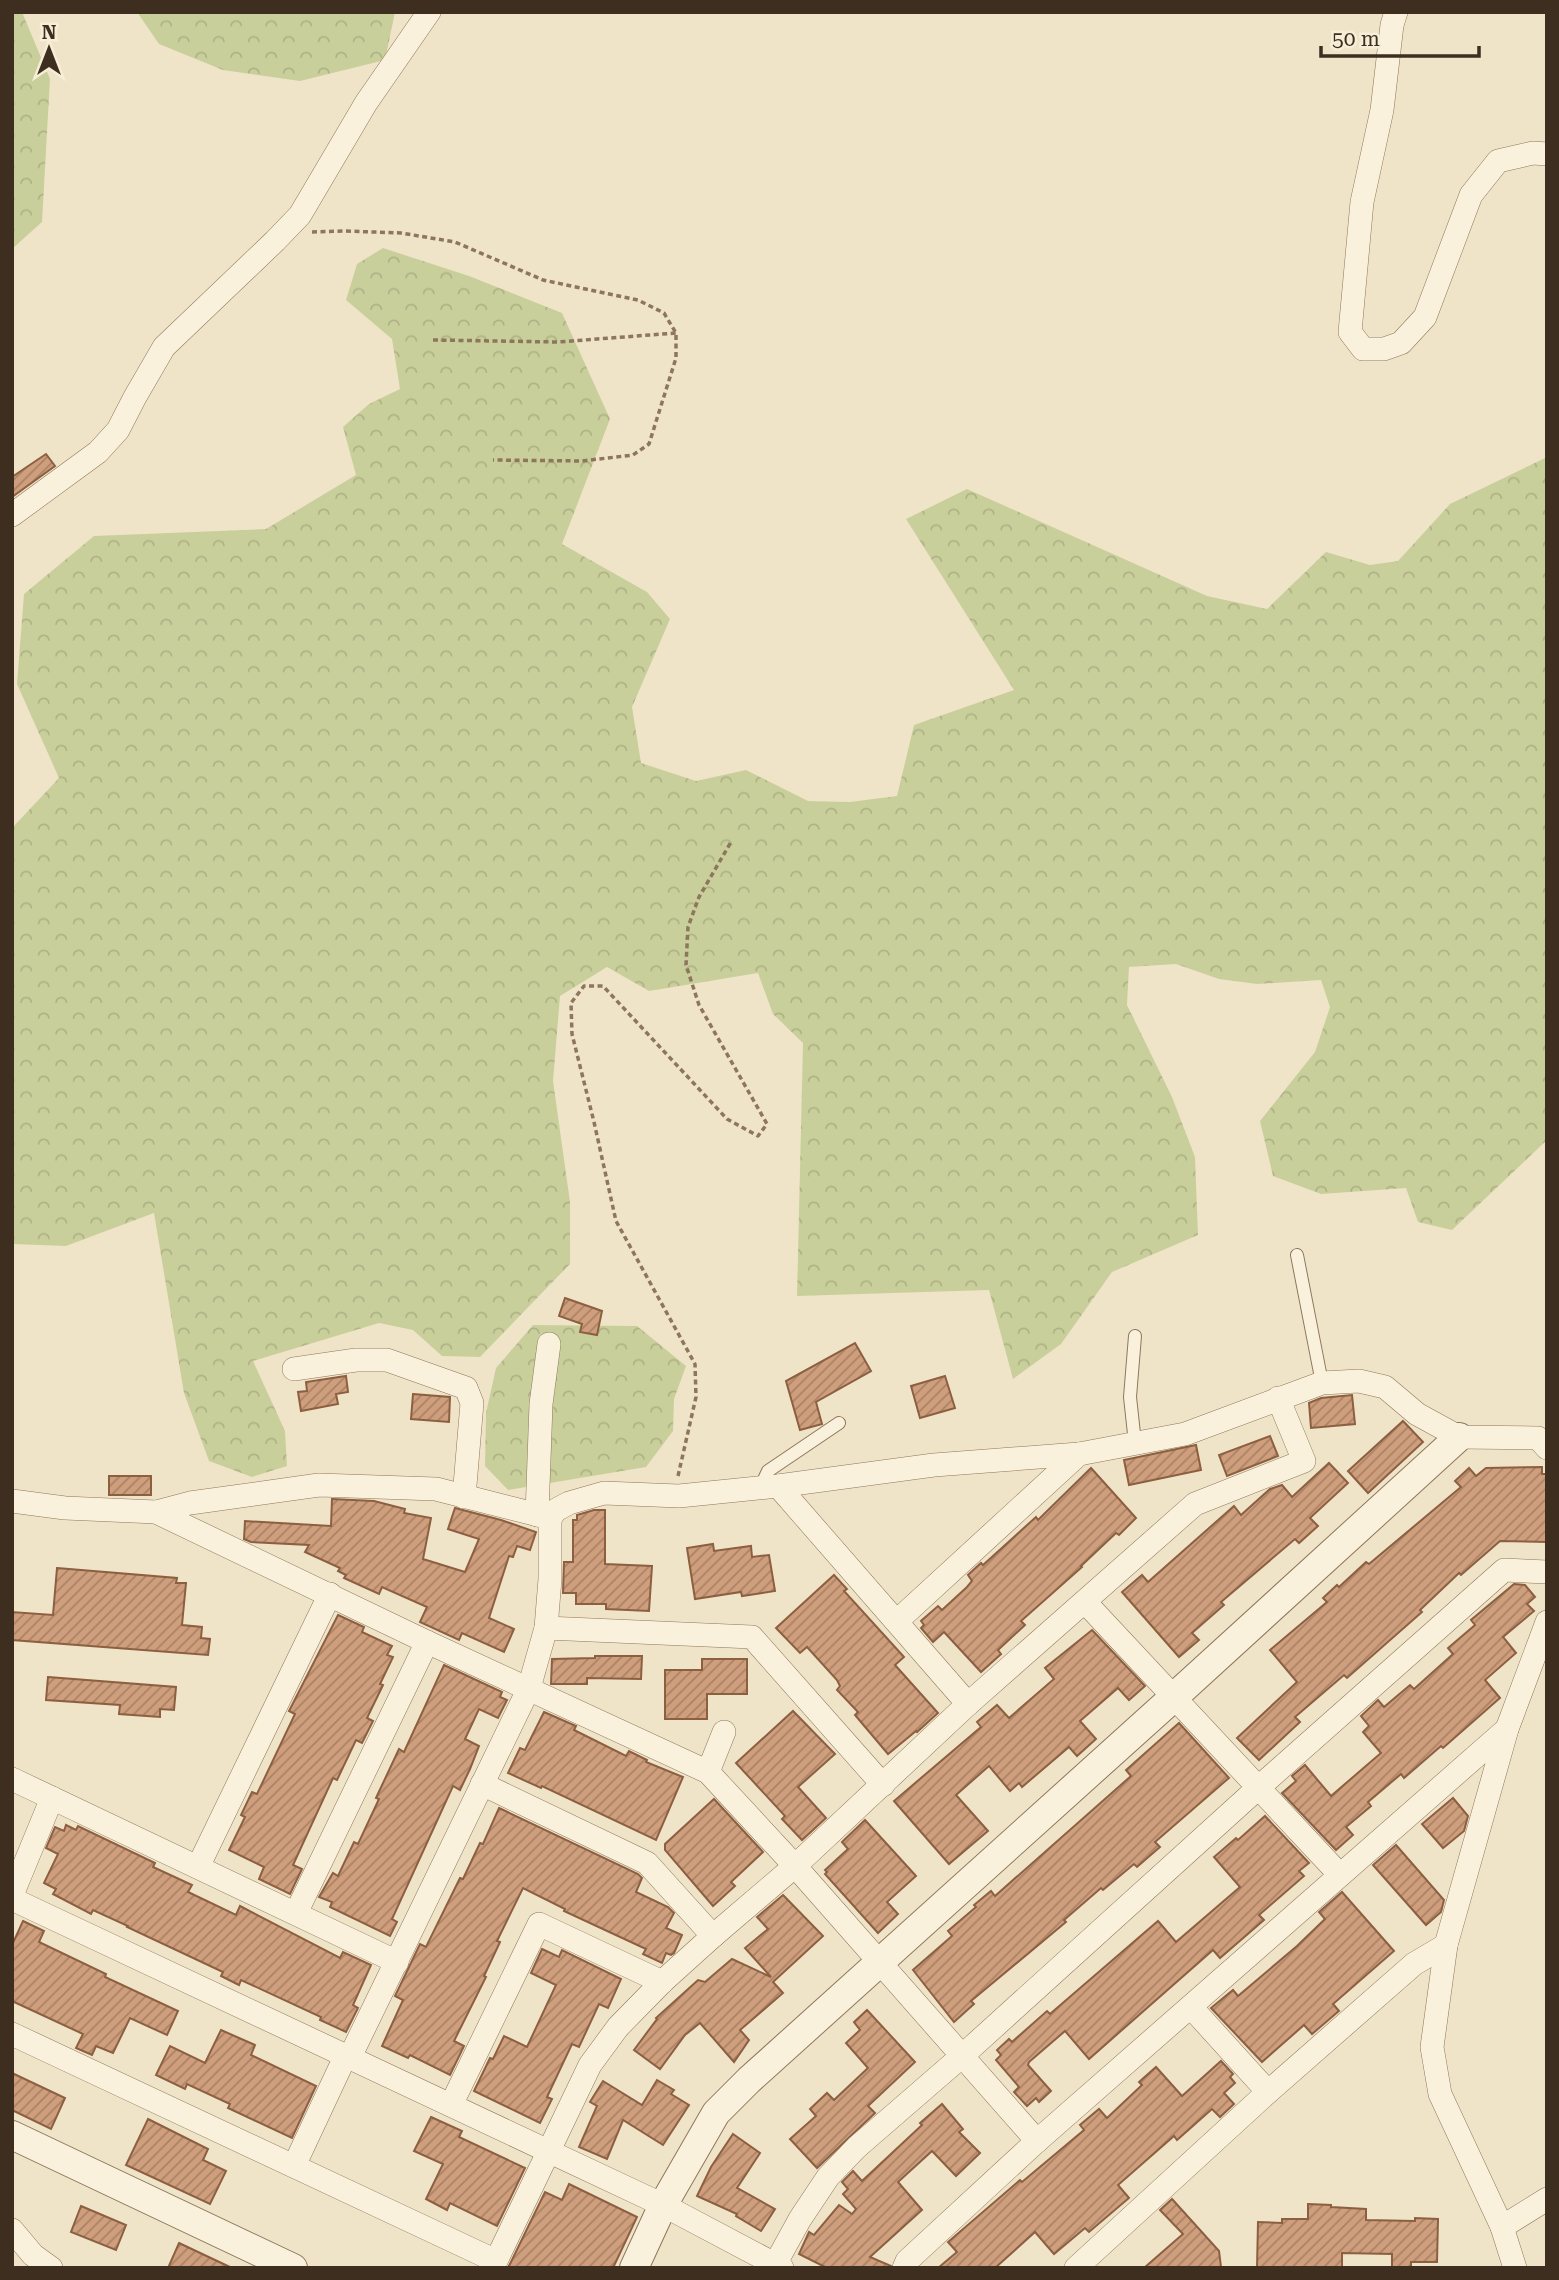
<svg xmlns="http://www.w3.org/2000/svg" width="1559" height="2280" font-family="'Roboto Serif',serif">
<defs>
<pattern id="forest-crowns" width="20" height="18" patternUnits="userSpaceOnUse" patternTransform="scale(1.75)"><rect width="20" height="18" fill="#c9cf9b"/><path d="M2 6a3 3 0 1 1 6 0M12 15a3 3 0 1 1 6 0" fill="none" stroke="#aeb285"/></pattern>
<pattern id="building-hatch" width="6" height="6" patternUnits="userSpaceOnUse" patternTransform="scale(1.75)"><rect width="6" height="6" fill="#cf9f7d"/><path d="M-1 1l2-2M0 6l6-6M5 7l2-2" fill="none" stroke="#a98266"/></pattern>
</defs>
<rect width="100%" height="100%" fill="#f0e4c8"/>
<!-- forest -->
<g fill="url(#forest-crowns)">
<polygon points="12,12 22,12 50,79 42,222 12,249"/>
<polygon points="137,12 395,12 385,60 300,81 223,70 159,44"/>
<polygon points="383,248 469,276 562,313 610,419 562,544 647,592 670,619 632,707 641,763 696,781 746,770 808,801 850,802 897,796 914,725 1014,690 906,519 967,489 1207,596 1267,609 1326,552 1370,565 1398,561 1450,504 1547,457 1547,1140 1452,1230 1418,1222 1406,1188 1321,1194 1273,1176 1260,1121 1315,1052 1330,1007 1321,980 1257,984 1219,979 1176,964 1129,967 1127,1005 1172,1097 1195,1157 1198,1235 1112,1272 1061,1344 1013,1379 989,1290 797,1296 803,1043 773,1014 758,973 649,991 607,967 560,996 553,1081 570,1202 570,1264 480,1357 442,1356 413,1330 379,1323 253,1361 285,1431 287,1466 252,1477 209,1461 184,1393 154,1213 66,1246 12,1244 12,828 59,778 17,684 24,594 94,536 266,529 356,475 343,427 369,404 400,389 392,339 346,300 357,264"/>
<polygon points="533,1325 637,1326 686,1366 674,1399 673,1431 646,1467 508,1490 485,1466 486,1413 496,1368"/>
</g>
<!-- building -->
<g fill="url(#building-hatch)" stroke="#8d5f41" stroke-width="2">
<polygon points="46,454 55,466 12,497 12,477"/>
<polygon points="565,1298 602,1311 597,1335 580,1332 582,1324 559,1316"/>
<polygon points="855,1343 871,1371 816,1402 822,1424 800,1430 786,1381"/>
<polygon points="346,1376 348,1392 336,1394 338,1404 301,1411 298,1392 307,1391 306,1382"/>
<polygon points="945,1376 955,1408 920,1418 911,1386"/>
<polygon points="413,1394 450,1397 449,1422 411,1419"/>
<polygon points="1352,1395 1355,1424 1311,1428 1309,1403 1321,1398"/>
<polygon points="1403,1421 1423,1442 1368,1493 1348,1471"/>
<polygon points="1270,1436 1278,1456 1227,1476 1219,1455"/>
<polygon points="1196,1445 1201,1470 1129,1485 1124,1460"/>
<polygon points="1329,1463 1348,1483 1310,1518 1318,1526 1299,1543 1295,1539 1221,1602 1224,1605 1192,1633 1199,1640 1179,1657 1122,1592 1142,1575 1148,1582 1234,1506 1241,1515 1270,1489 1282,1485 1292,1497"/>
<polygon points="1542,1467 1542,1474 1547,1474 1547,1542 1500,1541 1461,1575 1459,1573 1420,1610 1422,1612 1347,1678 1344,1675 1295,1717 1300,1722 1259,1760 1237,1738 1297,1682 1270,1650 1327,1602 1323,1598 1337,1585 1339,1587 1366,1562 1369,1564 1461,1487 1455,1481 1469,1468 1476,1476 1486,1468"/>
<polygon points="1091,1468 1136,1518 1119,1535 1116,1533 1081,1566 1082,1567 1021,1621 1025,1625 998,1650 1001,1654 981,1672 944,1632 933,1642 921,1628 924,1625 921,1621 938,1606 942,1610 967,1587 972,1581 968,1575 981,1563 983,1565 1036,1517 1038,1520"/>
<rect x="109" y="1476" width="42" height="19"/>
<polygon points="332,1499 374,1501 405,1509 404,1513 431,1518 423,1559 465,1572 479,1539 448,1529 455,1508 501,1520 536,1532 530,1550 517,1546 513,1557 509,1556 489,1618 514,1629 504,1652 462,1633 459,1640 420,1622 427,1607 382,1587 379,1594 344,1578 346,1575 338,1571 340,1568 305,1552 309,1545 251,1542 244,1539 245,1521 331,1526"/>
<polygon points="594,1510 605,1510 605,1564 652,1566 649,1611 606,1609 606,1604 576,1604 576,1593 563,1593 564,1562 573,1562 573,1520 577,1520 577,1515"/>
<polygon points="713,1544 714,1551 751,1546 752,1557 769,1555 775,1591 742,1596 741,1592 695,1599 687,1548"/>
<polygon points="57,1568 177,1578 176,1583 186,1583 182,1625 202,1627 201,1638 210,1639 208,1655 12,1640 12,1612 53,1615"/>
<polygon points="834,1575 847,1589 844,1591 904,1657 895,1665 938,1713 917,1732 916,1731 888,1754 855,1715 858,1712 837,1690 840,1686 837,1680 807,1647 800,1653 776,1628"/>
<polygon points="1514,1584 1525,1585 1535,1597 1527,1604 1534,1611 1503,1637 1516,1653 1485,1680 1500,1698 1443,1748 1441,1746 1404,1778 1401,1774 1368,1802 1371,1806 1346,1827 1353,1835 1336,1850 1282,1793 1296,1781 1292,1776 1305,1765 1331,1796 1381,1753 1363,1732 1369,1726 1361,1716 1378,1700 1384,1707 1410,1685 1414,1689 1453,1654 1448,1648 1475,1625 1471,1620"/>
<polygon points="338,1615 364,1627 362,1632 392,1646 387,1655 393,1657 380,1684 383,1685 367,1718 373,1721 362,1743 356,1740 337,1780 333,1778 293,1865 302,1869 290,1894 259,1879 264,1867 229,1850 245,1817 241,1815 252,1792 257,1794 295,1714 289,1711"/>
<polygon points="1092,1630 1145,1686 1129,1700 1118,1688 1080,1721 1096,1739 1077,1756 1069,1747 1022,1787 1019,1783 1010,1791 989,1766 956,1795 988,1831 949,1864 894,1801 981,1727 977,1722 997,1705 1009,1718 1054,1679 1045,1668"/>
<polygon points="595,1656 642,1656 641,1679 587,1678 587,1684 551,1684 552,1659 595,1658"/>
<polygon points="702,1659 747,1659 747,1694 707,1694 707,1719 665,1719 665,1670 702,1670"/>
<polygon points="444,1665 502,1692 500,1697 507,1700 498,1718 479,1709 465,1739 479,1746 470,1769 460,1790 453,1786 392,1919 397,1922 390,1936 330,1907 332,1902 319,1897 333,1873 338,1876 354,1842 358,1844 379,1799 376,1798 399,1749 404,1752"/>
<polygon points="48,1677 176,1687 174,1710 160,1709 160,1717 119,1714 120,1705 46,1700"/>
<polygon points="793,1711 835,1754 798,1787 826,1818 802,1840 782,1819 785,1816 736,1763"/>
<polygon points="544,1712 576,1726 574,1730 626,1756 629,1751 647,1760 646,1762 683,1777 656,1840 542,1786 541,1788 508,1773 520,1748 525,1750"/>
<polygon points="1179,1723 1229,1778 1155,1842 1160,1847 1137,1867 1134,1864 1103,1890 1101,1888 1064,1920 1066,1922 971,2001 974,2004 954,2022 913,1970 952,1936 948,1931 976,1907 974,1905 991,1891 995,1896 1131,1776 1126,1770"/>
<polygon points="1453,1798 1468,1816 1464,1831 1443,1848 1422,1824"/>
<polygon points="714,1799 763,1852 731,1882 735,1886 713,1906 665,1850 665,1844"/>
<polygon points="499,1808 638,1874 642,1878 636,1892 668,1907 674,1913 666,1928 682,1935 674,1953 671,1955 666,1953 662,1963 643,1954 646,1949 564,1911 565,1909 523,1888 497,1941 500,1942 484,1976 486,1977 454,2041 464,2046 450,2075 410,2055 408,2058 382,2046 403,2000 395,1996 420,1944 426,1947 460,1878 463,1879 480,1843 483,1844"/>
<polygon points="1265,1816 1309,1863 1299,1871 1304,1876 1259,1915 1264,1920 1220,1958 1213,1950 1089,2059 1065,2031 1029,2062 1028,2065 1051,2091 1039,2102 1036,2098 1027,2106 1014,2092 1019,2087 996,2060 1001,2055 997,2050 1009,2039 1012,2042 1047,2011 1050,2014 1158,1921 1176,1942 1240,1887 1214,1857 1236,1838 1238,1840"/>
<polygon points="865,1820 916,1876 887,1902 898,1914 878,1933 825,1874 827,1872 825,1870 848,1849 842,1842"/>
<polygon points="66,1825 76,1830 78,1826 155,1863 153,1867 192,1885 188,1892 236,1915 240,1906 340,1958 343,1952 371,1965 353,2005 358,2008 346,2032 320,2020 321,2017 241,1980 239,1985 221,1976 223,1972 127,1927 128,1926 93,1910 91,1914 53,1894 56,1889 44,1883 58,1854 46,1848 55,1827 64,1831"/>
<polygon points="1396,1845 1444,1900 1441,1912 1426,1925 1373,1865"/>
<polygon points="1342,1892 1394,1951 1333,2004 1339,2011 1312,2034 1304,2025 1262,2062 1211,2008 1233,1990 1238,1996 1297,1946 1325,1919 1319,1912"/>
<polygon points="783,1895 823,1936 773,1982 783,1993 740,2030 749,2040 734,2062 700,2023 685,2035 660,2069 634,2050 657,2019 656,2018 698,1980 705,1982 732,1959 771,1977 745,1948 768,1929 757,1917"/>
<polygon points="23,1921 44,1931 39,1942 106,1974 105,1977 178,2011 167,2035 130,2018 113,2053 96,2046 92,2055 76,2048 83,2034 12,2001 12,1945"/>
<polygon points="542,1949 559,1957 562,1950 621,1979 608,2008 599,2004 579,2047 572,2044 547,2097 552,2099 540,2123 474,2091 490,2058 493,2059 504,2036 527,2047 556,1985 531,1973"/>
<polygon points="867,2010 915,2062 868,2106 875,2113 817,2168 790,2139 816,2116 810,2109 827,2093 834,2100 868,2068 846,2043 860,2030 854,2022"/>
<polygon points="221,2030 255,2045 251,2055 316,2086 292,2138 228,2108 230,2104 187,2084 185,2089 156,2075 170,2046 205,2063"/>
<polygon points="1221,2061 1233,2074 1230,2077 1235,2083 1224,2093 1234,2104 1220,2117 1212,2109 1177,2140 1174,2136 1118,2185 1129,2198 1089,2232 1085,2228 1054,2254 1035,2232 995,2268 938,2268 957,2252 948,2242 1020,2180 1022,2182 1084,2130 1080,2125 1099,2109 1107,2118 1142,2085 1139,2082 1156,2067 1182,2096"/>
<polygon points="12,2073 65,2098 51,2129 12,2110"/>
<polygon points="657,2080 674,2090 671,2094 689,2105 663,2145 623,2120 607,2159 579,2147 597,2106 590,2102 603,2081 642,2105"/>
<polygon points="942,2104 963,2129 959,2132 980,2153 956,2176 932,2151 898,2182 922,2210 870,2257 891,2266 890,2268 827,2268 799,2254 809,2232 814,2235 839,2205 852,2214 856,2209 843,2194 848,2189 842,2182 853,2171 862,2181 922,2125 920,2123"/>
<polygon points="431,2117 462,2131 459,2137 525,2168 497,2226 450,2203 447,2210 426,2199 443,2164 414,2151"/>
<polygon points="148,2119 208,2149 203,2160 226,2171 210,2204 126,2165"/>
<polygon points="733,2134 760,2153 737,2188 775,2209 761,2231 736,2216 737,2214 697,2196 711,2167"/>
<polygon points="569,2184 637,2217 613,2268 508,2268 545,2192 562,2200"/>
<polygon points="1172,2199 1219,2251 1221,2267 1144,2268 1183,2234 1160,2210"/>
<polygon points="1308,2204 1331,2205 1331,2207 1366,2209 1366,2220 1415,2221 1415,2218 1438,2219 1437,2262 1411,2262 1411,2268 1392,2268 1392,2254 1342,2253 1342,2268 1257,2268 1258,2222 1282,2223 1282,2219 1308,2219"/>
<polygon points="81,2206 126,2225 116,2250 71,2232"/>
<polygon points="179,2243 232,2268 168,2268"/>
</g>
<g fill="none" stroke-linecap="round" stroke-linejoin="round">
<!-- service casing -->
<g stroke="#8d765c" stroke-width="14">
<g id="service">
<polyline points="1297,1255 1322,1383"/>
<polyline points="1135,1336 1130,1397 1135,1443"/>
<polyline points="760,1488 768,1471 839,1423"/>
</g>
</g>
<!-- minor casing -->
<g stroke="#8d765c" stroke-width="24">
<g id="minor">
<polyline points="1396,12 1392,25 1382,110 1362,202 1350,332 1363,349 1384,349 1401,343 1425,317 1471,195 1498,161 1533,153 1547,154"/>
<polyline points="12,515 98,452 118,430 135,397 164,347 275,241 300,215 366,103 429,12"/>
<polyline points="294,1369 356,1360 387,1360 466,1388 472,1403 464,1497"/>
<polyline points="778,1486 968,1704"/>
<polyline points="12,1501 65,1508 156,1512 190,1503 319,1485 436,1489 550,1518 556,1510 569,1503 604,1493 679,1496 778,1486 934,1465 1079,1454 1185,1434 1322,1383 1359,1381 1385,1387 1417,1414 1459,1437 1538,1438 1547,1448"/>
<polyline points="156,1512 427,1642 708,1772 795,1866 1037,2141"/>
<polyline points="537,1515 541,1404 549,1344"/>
<polyline points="1085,1602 1340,1875"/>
<polyline points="897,1621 1079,1454"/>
<polyline points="546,1628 752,1637 883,1785"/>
<polyline points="708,1772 724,1732"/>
<polyline points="12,1779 397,1962"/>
<polyline points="482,1784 647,1863 713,1936"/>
<polyline points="198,1867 330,1594"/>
<polyline points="12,1895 52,1798"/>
<polyline points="12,1899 663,2205 782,2268"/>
<polyline points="296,1913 427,1642"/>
<polyline points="1191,2007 1268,2092"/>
<polyline points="12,2034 496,2261 590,2065 618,2027 662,1982 713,1936 795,1866 968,1704 1195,1504 1304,1461 1278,1398"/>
<polyline points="349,2059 529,1688 546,1628 550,1579 550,1518"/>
<polyline points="451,2105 539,1924 662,1982"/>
<polyline points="294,2166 345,2057"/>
<polyline points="1502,2227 1547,2199"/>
<polyline points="12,2230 33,2255 51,2268"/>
<polyline points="773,2268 800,2219 828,2177 857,2147 962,2056 1258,1788 1504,1570 1547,1572"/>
<polyline points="904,2268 907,2261 1037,2141 1507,1729"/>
<polyline points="1076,2268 1268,2092 1414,1964 1446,1945"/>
<polyline points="1515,2268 1502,2227 1440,2094 1432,2047 1446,1945 1507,1729 1547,1622"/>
</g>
</g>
<!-- tertiary casing -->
<g stroke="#8d765c" stroke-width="30">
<g id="tertiary">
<polyline points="12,2135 293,2268"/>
<polyline points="634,2268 663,2205 716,2113 749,2080 1174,1697 1459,1437"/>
</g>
</g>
<!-- path -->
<g stroke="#8d765c" stroke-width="3.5" stroke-dasharray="5 3.5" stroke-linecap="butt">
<polyline points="312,232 345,231 401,233 455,242 543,280 638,300 664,313 676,333 676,358 649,444 633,455 582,461 493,460"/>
<polyline points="433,340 558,342 676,333"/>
<polyline points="678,1476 696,1397 695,1364 616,1221 594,1122 572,1034 571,1003 584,986 603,986 727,1119 758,1136 767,1124 699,1005 686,965 688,927 699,897 731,842"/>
</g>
<!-- service -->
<use href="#service" stroke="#faf1dc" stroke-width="12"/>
<!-- minor -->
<use href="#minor" stroke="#faf1dc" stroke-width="23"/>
<!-- tertiary -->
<use href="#tertiary" stroke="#faf1dc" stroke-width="28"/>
</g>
<!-- border -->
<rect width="1559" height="2280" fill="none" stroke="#3d2e20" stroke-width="28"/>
<!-- north arrow -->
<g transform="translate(49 49)" stroke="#f7eed8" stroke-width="5" paint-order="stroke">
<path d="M0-5L12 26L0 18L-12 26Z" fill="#3d2e20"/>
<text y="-10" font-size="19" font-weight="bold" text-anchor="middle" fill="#3d2e20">N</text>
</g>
<!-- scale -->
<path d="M1321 46v10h158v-10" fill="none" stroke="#3d2e20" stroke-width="3.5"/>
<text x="1332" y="46" font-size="21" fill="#3d2e20" stroke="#f7eed8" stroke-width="5" paint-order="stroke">50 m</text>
</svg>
